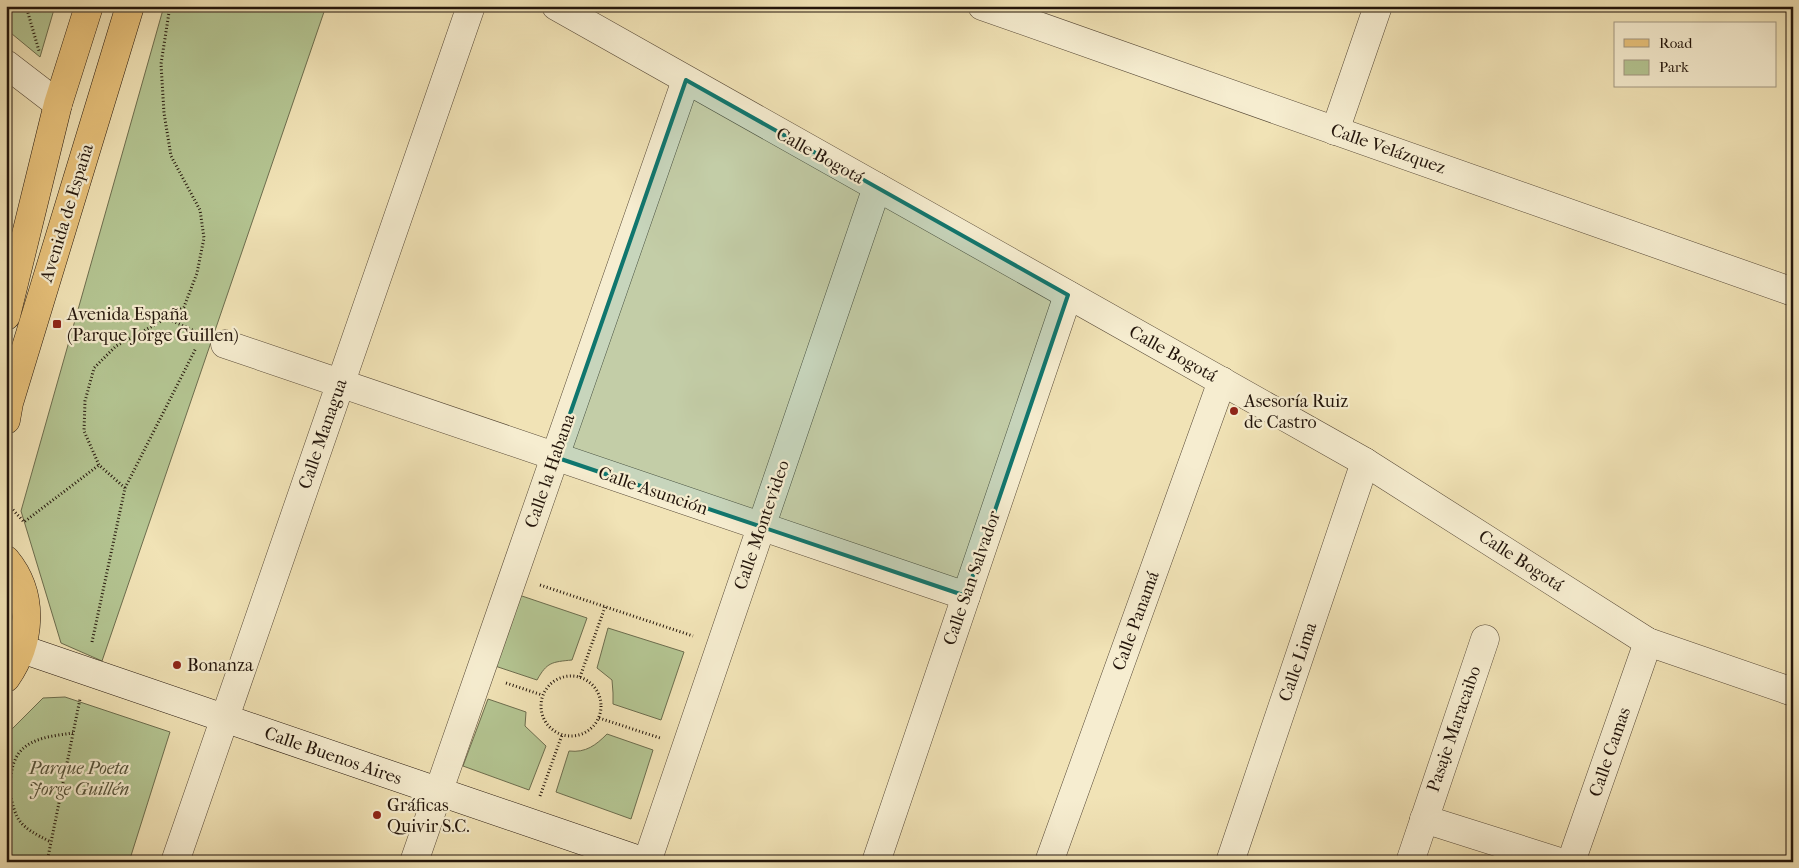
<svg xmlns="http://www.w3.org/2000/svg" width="1799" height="868" font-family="'IM FELL French Canon',serif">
<rect width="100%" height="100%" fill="#f1e3b6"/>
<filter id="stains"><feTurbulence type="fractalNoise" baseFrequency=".004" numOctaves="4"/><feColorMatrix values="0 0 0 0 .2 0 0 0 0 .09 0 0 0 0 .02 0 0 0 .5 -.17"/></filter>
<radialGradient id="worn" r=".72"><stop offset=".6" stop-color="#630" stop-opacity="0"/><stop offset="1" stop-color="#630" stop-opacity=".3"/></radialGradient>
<!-- green -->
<g fill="#b4c592" stroke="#6c6d4e">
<polygon points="6,6 55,6 40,57 6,29"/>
<polygon points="164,6 326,6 102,661 61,643 21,511"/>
<path d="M519,595L587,618L572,660C552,662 547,662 537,680L495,666Z"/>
<polygon points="608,628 684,652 661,720 613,704 613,693 612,680 597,668"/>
<polygon points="65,697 170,732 129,862 6,862 6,735 43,698"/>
<polygon points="488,699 526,712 525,726 546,746 529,790 463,766"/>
<path d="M607,734L653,750L631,819L556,792L569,751C586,753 596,745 607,734Z"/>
</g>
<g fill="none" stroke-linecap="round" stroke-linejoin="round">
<!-- street casing -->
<g stroke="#564836" stroke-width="29">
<g id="street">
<polyline points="556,6 1365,462 1648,642 1793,692"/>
<polyline points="982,6 1793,292"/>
<polyline points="6,64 58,104"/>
<polyline points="1335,131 1378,6"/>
<polyline points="225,344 966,596"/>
<polyline points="1424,819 1560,862"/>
<polyline points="175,862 471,6"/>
<polyline points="414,862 686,80"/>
<polyline points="647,862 877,187"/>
<polyline points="876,862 1068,295"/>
<polyline points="1049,862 1222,381"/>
<polyline points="1230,862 1365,462"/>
<polyline points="1410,862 1485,639"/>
<polyline points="1571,862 1648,642"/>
</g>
</g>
<!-- secondary casing -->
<g stroke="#23150b" stroke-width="29">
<polyline id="secondary" points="22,649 645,862"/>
</g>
<!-- primary casing -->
<g stroke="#23150b" stroke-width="29">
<g id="primary">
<polyline points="6,316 58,104 89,6"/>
<polyline points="6,420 9,403 130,6"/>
<path d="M6,560C35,595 31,642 6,678"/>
</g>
</g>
<!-- path -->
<g stroke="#23150b" stroke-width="3" stroke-dasharray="1 2.5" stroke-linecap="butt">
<polyline points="26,6 39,51"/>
<polyline points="166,318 199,333"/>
<polyline points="125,488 99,465 84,431 85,401 94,368 116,346 158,323 184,307 197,273 204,238 200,210 171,156 164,113 161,64 170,6"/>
<polyline points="6,502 24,522 99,465"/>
<polyline points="540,585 693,636"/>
<polyline points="92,642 125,488 196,348"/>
<circle cx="571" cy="706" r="30"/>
<polyline points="580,677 605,607"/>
<polyline points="506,683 542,695"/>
<polyline points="599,718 660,738"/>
<path d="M6,788H9C11,779 11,768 15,760C24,738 52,736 73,733"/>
<path d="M9,788C16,823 19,826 51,842"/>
<polyline points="540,796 562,735"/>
<polyline points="47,862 80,699"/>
</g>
<!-- street -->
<use href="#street" stroke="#f6edd0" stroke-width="28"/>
<!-- secondary -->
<use href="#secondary" stroke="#f6edd0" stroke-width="28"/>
<!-- primary -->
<use href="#primary" stroke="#e8c27b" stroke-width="28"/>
</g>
<!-- marked area -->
<path fill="#0f766e" fill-opacity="0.2" stroke="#0f766e" stroke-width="4" stroke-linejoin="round" d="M686,80L1068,295L966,596L555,457Z"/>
<!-- markers -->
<g fill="#8f2418" stroke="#f6edd0" stroke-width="2">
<rect x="52" y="319" width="10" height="10" rx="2.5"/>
<circle cx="1234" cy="411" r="5"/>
<circle cx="177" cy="665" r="5"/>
<circle cx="377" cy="815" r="5"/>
</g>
<g text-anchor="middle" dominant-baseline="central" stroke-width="4.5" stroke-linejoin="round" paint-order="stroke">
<!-- street labels -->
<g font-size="18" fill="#23150b" stroke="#f6edd0">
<text transform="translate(1388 149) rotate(19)">Calle Velázquez</text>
<text transform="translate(820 156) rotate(29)">Calle Bogotá</text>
<text transform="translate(67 213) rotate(-73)">Avenida de España</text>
<text transform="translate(1173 354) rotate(29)">Calle Bogotá</text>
<text transform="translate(323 434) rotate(-71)">Calle Managua</text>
<text transform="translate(550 471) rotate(-71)">Calle la Habana</text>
<text transform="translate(653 491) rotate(19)">Calle Asunción</text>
<text transform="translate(762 525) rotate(-71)">Calle Montevideo</text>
<text transform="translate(1521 561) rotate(33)">Calle Bogotá</text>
<text transform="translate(972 578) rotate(-71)">Calle San Salvador</text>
<text transform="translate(1136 621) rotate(-70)">Calle Panamá</text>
<text transform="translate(1298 662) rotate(-71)">Calle Lima</text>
<text transform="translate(1454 729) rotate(-71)">Pasaje Maracaibo</text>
<text transform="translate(1610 752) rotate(-71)">Calle Camas</text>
<text transform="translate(333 756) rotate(19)">Calle Buenos Aires</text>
</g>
<!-- poi labels -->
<g font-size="18" fill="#23150b" stroke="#f6edd0" text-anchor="start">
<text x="67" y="314">Avenida España<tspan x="67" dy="21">(Parque Jorge Guillen)</tspan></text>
<text x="1244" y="401">Asesoría Ruiz<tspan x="1244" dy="21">de Castro</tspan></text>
<text x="187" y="665">Bonanza</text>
<text x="387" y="805">Gráficas<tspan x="387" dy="21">Quivir S.C.</tspan></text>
</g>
<!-- park labels -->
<g font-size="18" font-style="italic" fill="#56533a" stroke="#f6edd0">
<text x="79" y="768">Parque Poeta<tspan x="79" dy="21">Jorge Guillén</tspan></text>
</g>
</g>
<!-- margin -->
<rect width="1799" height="868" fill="none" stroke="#f1e3b6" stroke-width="25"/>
<rect x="8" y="8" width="1784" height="853" fill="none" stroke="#23150b" stroke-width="2.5"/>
<rect x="12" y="12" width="1774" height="843" fill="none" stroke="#23150b"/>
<!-- legend -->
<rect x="1614" y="22" width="162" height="65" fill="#f6edd0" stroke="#a29781"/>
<rect x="1624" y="39" width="25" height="8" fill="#e8c27b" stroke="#a29781"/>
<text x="1659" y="48" font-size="15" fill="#23150b">Road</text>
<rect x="1624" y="60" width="25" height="15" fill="#b4c592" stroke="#a29781"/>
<text x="1659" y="72" font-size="15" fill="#23150b">Park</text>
<rect width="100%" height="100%" filter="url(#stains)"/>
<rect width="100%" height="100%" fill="url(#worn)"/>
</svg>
